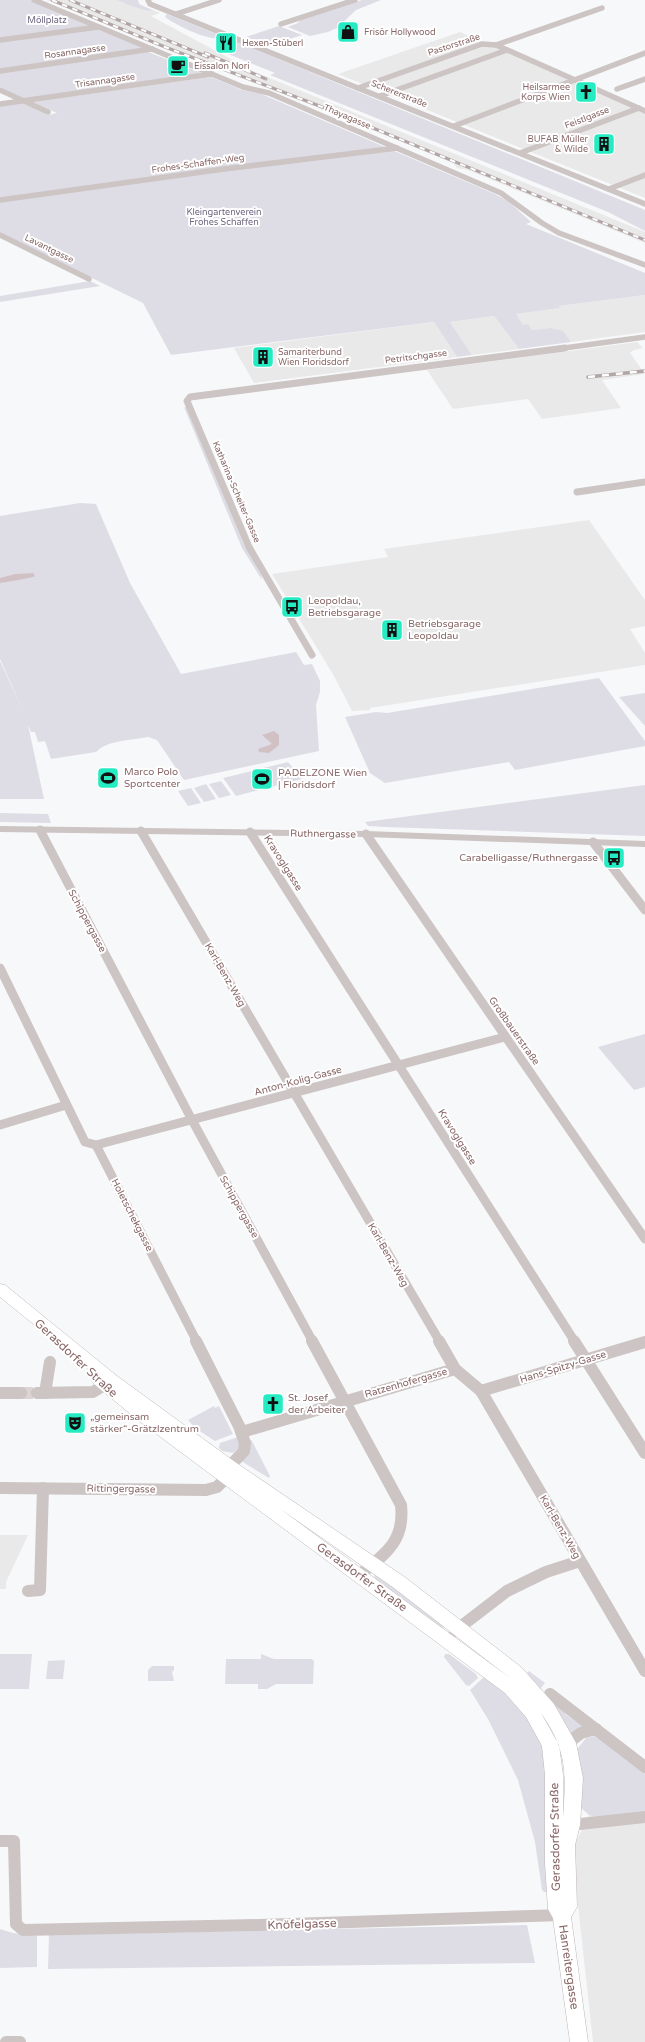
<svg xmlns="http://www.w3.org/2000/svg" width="645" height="2042" font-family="'Varela Round',sans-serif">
<rect width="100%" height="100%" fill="#f7f8f9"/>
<!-- built -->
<g fill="#eae9ea">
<polygon points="47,0 137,0 140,5 160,13 151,16 253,71 645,232 645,243 468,170 457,168 453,163 309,104 189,58"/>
<polygon points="460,32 645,114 645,198 338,74"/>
<polygon points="645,295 645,332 571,342 550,328 532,330 523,325 515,314 560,308 559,306"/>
<polygon points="494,316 519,349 472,355 450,322"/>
<polygon points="434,322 457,357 254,383 234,348"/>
<polygon points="637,342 643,348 634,350 630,353 645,374 602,380 621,408 542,419 528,399 453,409 427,370"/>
<polygon points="589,520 645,600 645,626 630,629 645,653 645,665 370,708 370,710 352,711 334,676 272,574 388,557 384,549"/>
<polygon points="0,1535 28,1535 6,1582 6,1589 0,1589"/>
<polygon points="645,1813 645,2042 593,2042 572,1850 589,1815 596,1817"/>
</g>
<!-- green -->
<g fill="#dedde6">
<polygon points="0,0 30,0 90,26 0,39"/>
<polygon points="116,0 138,0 139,4 154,11 144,10 123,3 126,3"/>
<polygon points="362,0 381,0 356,10 337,28 328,32 310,36 288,27 298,23 300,20"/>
<path d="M167,14L226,38C209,42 180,27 166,18L165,16Z"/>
<polygon points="279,26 302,35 268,46 246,37"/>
<polygon points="97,29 146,49 0,70 0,41"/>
<polygon points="237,42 645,210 645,231 608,212 270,75 275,73 216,49"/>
<polygon points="148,52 204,74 26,99 0,87 0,72"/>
<polygon points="211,77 242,90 259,93 385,147 0,199 0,105 22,103 48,115 57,113 32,102"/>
<polygon points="392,150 495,194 508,201 531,222 526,224 645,273 645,295 559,306 560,308 516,314 523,325 528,324 532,330 550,328 563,331 571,342 519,349 494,316 450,322 472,355 457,357 434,322 171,355 143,303 0,233 0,202 220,171"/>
<polygon points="90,281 100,286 0,302 0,296"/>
<polygon points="184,407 187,408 243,542 261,575 262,580 242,548"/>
<path d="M80,503L96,504L130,583L181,674L296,652L304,665L312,664L320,681V692L316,705L319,751L184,780L157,740L148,737C133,740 107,740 96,752L51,759L45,741L38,742L35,732H31L28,725L44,799H0V661L24,713L0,659V516Z"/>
<polygon points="599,678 645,741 645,746 515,770 509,762 385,783 370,773 345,717 376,712 387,713"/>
<polygon points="645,693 645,726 619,697"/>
<polygon points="288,762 302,779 236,796 223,778"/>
<polygon points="221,781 231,795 219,798 209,784"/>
<polygon points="206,784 216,799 204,802 194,788"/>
<polygon points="645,785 645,836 385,827 368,826 365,822"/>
<polygon points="191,788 201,803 188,806 178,791"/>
<polygon points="0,813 48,814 51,823 0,822"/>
<polygon points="645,1034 645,1087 634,1090 598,1047"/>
<polygon points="214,1406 215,1408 219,1406 233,1434 215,1441 195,1428 188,1420"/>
<polygon points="238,1437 240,1442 239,1448 233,1453 222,1451 219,1448 220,1443"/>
<polygon points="249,1439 252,1441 270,1476 269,1478 241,1461"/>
<polygon points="376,1574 446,1627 441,1628 376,1580 374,1576"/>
<polygon points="0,1654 32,1654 29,1689 0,1689"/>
<polygon points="261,1654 274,1659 312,1659 314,1661 313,1684 276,1684 267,1689 258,1689 258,1684 225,1684 226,1659 261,1659"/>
<polygon points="445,1654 449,1654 476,1674 478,1678 469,1686 466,1685 444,1657"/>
<polygon points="65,1660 63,1679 46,1679 48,1661"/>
<polygon points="152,1666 174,1666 174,1670 172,1672 174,1681 148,1681 148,1670"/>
<polygon points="529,1671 545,1683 541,1688 543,1693 567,1711 565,1714 583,1726 573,1736 570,1736 524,1676"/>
<polygon points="486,1675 515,1698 546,1746 551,1892 544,1892 542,1890 535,1842 518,1780 488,1719 470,1690"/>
<polygon points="595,1736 645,1770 645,1813 596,1817 589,1815 578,1805 575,1752 586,1738"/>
<polygon points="527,1925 535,1963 48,1969 49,1935"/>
<polygon points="0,1929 13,1933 37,1936 37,1967 0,1968"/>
</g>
<!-- water -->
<g fill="#d1c1c4">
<path d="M33,573L35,576C33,578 6,582 0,583V578L15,574Z"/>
<polygon points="274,731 279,735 279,745 269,753 259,752 258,749 272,744 262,735"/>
</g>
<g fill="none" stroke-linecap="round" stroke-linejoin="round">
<!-- minor-tunnel -->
<polyline stroke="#dcd4d4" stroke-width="12" stroke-dasharray="12 5.5" stroke-linecap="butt" points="21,1393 37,1393"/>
<!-- secondary casing -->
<g stroke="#c1b7b7" stroke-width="1">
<path id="secondary" d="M0,1284L5,1285L117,1376L235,1462L406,1578L521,1667L554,1704L576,1743L583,1778L580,1825L575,1845L577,1907L571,1917L588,2042H570L553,1918L548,1909L545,1863V1775L542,1746L526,1717L505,1693L139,1421L93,1383L91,1379L95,1374L0,1297ZM279,1508L394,1588L510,1678ZM541,1713C568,1751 566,1774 563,1818V1775L559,1745Z"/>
</g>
<!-- minor-far3 -->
<g stroke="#cdc4c4" stroke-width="5.5">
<polyline points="34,0 243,87 269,93 501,193 542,223 559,233 645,265"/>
<polyline points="148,0 150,4 645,204"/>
<polyline points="176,14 219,0"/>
<polyline points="281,24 355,0"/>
<polyline points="0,40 98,27"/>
<polyline points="496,45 645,111"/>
<polyline points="0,71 152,49"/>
<polyline points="358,88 482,44 496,45 602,8"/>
<polyline points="617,89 645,79"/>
<polyline points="0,90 48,112"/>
<polyline points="380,96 507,50"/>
<polyline points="0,104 212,74"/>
<polyline points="454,126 645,53"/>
<polyline points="520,153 639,108"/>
<polyline points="609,189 645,175"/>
<polyline points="0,200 224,169 397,148"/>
<polyline points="0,235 89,279"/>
<polyline points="557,349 645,337"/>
</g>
<!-- minor-far2 -->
<g stroke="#cdc4c4" stroke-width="7">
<polyline points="577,492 645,482"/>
<polyline points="312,655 249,547 187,401 190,397 565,348"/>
</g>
<!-- minor-far1 -->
<g stroke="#cdc4c4" stroke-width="9">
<polyline points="40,830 192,1120 313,1342"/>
<polyline points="141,831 440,1342"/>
<polyline points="250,832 575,1342"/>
<polyline points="366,834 645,1239"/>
<polyline points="593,842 645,910"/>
<polyline points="0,968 85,1142 96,1145 197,1342"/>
<polyline points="0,1125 66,1105"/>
<polyline points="96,1145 505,1037"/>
<polyline points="643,1342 645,1342"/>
</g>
<!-- minor -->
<g stroke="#cdc4c4" stroke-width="12">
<path d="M312,1341L401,1505C405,1542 385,1554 359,1575"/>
<polyline points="439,1341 455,1369 481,1391 645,1671"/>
<polyline points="574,1341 645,1453"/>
<polyline points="481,1391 645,1342"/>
<polyline points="0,1393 21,1393"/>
<polyline points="37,1393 93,1392 109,1382"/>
<polyline points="45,1393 50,1362"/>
<polyline points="242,1432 455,1369"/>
<polyline points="0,1488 206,1490 217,1487 227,1477 230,1466 244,1451 245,1443 239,1426 196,1341"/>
<polyline points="28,1591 40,1590 43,1488"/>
<polyline points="455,1631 507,1591 546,1572 580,1561"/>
<polyline points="550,1694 645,1767"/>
<polyline points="568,1743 581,1733 596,1729"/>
<polyline points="0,1841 14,1841 16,1924 23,1930 260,1925 562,1915"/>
<polyline points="6,2042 20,2042"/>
</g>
<!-- tertiary -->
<g fill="#cdc4c4" fill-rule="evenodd">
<polygon points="0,826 366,831 645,841 645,847 366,837 0,832"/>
<polygon points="645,1811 645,1823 571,1831 566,1830 564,1825 566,1820 571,1819"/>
</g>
<!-- secondary -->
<use href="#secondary" fill="#fff" fill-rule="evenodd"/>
<!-- rail-far1 casing -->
<g stroke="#b2a5a5" stroke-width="3">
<g id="rail-far1">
<polyline points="52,0 165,47 317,105 645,240"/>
<polyline points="70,0 208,57"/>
<polyline points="205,53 266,79"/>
</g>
</g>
<!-- rail casing -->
<g stroke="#b2a5a5" stroke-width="3.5">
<polyline id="rail" points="588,377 645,371"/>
</g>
<!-- rail-far1 -->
<use href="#rail-far1" stroke="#fff" stroke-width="2" stroke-dasharray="5.5" stroke-linecap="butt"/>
<!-- rail -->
<use href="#rail" stroke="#fff" stroke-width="2.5" stroke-dasharray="7" stroke-linecap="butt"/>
</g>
<!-- icons -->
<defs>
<g id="shop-square" transform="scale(1.15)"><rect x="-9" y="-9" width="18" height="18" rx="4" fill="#25ebc2" stroke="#fff"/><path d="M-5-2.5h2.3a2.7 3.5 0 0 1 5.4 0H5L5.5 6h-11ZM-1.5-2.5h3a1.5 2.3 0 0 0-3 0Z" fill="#111"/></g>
<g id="restaurant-square" transform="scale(1.15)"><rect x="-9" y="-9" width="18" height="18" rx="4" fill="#25ebc2" stroke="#fff"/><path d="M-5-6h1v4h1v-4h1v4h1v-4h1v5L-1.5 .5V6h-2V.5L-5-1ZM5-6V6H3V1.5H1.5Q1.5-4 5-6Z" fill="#111"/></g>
<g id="cafe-square" transform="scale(1.15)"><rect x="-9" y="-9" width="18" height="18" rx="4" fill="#25ebc2" stroke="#fff"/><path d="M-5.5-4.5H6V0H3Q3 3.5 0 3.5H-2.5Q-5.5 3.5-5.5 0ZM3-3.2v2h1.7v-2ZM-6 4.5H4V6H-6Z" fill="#111"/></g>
<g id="church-square" transform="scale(1.15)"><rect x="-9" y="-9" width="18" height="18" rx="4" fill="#25ebc2" stroke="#fff"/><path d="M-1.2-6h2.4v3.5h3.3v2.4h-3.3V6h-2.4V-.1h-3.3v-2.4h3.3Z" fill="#111"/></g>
<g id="building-square" transform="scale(1.15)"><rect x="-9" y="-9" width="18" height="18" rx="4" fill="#25ebc2" stroke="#fff"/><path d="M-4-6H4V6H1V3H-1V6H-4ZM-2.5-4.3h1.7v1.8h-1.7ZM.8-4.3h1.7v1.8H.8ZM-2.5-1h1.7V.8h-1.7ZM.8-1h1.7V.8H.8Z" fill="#111"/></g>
<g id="bus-square" transform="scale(1.15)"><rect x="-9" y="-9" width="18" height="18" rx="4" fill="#25ebc2" stroke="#fff"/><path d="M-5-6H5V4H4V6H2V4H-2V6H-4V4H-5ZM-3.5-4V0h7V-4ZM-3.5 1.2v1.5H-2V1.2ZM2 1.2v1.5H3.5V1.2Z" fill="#111"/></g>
<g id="stadium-square" transform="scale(1.15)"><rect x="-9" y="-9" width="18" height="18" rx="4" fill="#25ebc2" stroke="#fff"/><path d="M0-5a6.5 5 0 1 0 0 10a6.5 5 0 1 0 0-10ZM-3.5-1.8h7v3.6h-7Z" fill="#111"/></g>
<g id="theatre-square" transform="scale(1.15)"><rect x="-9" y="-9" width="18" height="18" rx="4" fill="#25ebc2" stroke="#fff"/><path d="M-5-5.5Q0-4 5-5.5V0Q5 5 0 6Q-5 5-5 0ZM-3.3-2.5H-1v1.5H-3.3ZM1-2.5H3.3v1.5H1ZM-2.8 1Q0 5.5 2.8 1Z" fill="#111"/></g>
</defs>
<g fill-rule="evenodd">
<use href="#shop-square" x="348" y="32"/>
<use href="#restaurant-square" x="226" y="43"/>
<use href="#cafe-square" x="178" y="66"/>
<use href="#church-square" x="586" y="92"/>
<use href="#building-square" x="604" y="144"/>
<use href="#building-square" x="263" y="357"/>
<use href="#bus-square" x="292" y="607"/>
<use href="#building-square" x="392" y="630"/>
<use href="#stadium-square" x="108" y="778"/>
<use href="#stadium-square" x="262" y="779"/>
<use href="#bus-square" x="614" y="858"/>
<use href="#church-square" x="273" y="1404"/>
<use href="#theatre-square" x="75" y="1423"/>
</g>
<g text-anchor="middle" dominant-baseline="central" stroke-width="4" stroke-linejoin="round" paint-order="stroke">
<!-- far-park labels -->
<g font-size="9" fill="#6f6680" stroke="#fff">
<text x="47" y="20">Möllplatz</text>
<text x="224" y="212">Kleingartenverein<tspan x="224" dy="10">Frohes Schaffen</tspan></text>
</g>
<!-- far-poi labels -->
<g font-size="9" fill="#896767" stroke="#fff" text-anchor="start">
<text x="364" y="32">Frisör Hollywood</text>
<text x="242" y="43">Hexen-Stüberl</text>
<text x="194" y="66">Eissalon Nori</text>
<text x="570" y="87" text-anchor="end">Heilsarmee<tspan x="570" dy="10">Korps Wien</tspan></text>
<text x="588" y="139" text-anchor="end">BUFAB Müller<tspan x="588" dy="10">&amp; Wilde</tspan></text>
<text x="278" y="352">Samariterbund<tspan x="278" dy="10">Wien Floridsdorf</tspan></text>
</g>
<!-- far-street labels -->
<g font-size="9" fill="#896767" stroke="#fff">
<text transform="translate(454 45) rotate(-18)">Pastorstraße</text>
<text transform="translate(75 52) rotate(-8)">Rosannagasse</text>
<text transform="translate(105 81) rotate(-8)">Trisannagasse</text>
<text transform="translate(399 94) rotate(22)">Schererstraße</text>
<text transform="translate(347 117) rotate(23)">Thayagasse</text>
<text transform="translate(587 118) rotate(-21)">Feistlgasse</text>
<text transform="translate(198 164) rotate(-8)">Frohes-Schaffen-Weg</text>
<text transform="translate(49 249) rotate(26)">Lavantgasse</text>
<text transform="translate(416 357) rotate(-7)">Petritschgasse</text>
<text transform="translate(236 492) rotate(67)">Katharina-Scheiter-Gasse</text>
</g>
<!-- poi labels -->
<g font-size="10" fill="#896767" stroke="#fff" text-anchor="start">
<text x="308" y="601">Leopoldau,<tspan x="308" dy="12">Betriebsgarage</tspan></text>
<text x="408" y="624">Betriebsgarage<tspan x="408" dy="12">Leopoldau</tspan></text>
<text x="124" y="772">Marco Polo<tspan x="124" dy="12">Sportcenter</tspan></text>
<text x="278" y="773">PADELZONE Wien<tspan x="278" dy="12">| Floridsdorf</tspan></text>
<text x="598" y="858" text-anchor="end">Carabelligasse/Ruthnergasse</text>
<text x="288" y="1398">St. Josef<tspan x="288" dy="12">der Arbeiter</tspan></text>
<text x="90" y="1417">„gemeinsam<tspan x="90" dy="12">stärker“-Grätzlzentrum</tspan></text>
</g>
<!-- street labels -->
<g font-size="10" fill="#896767" stroke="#fff">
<text transform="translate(323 834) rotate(1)">Ruthnergasse</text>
<text transform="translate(283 863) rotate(58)">Kravoglgasse</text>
<text transform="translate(87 921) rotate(62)">Schippergasse</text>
<text transform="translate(225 975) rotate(60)">Karl-Benz-Weg</text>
<text transform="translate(514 1031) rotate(55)">Großbauerstraße</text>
<text transform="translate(298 1081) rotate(-15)">Anton-Kolig-Gasse</text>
<text transform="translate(457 1137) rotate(58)">Kravoglgasse</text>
<text transform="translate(239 1207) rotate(61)">Schippergasse</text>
<text transform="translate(132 1215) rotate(63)">Holetschekgasse</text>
<text transform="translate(388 1255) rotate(60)">Karl-Benz-Weg</text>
<text transform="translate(563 1367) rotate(-17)">Hans-Spitzy-Gasse</text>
<text transform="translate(406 1383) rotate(-16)">Ratzenhofergasse</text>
<text transform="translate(121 1489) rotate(1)">Rittingergasse</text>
<text transform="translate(560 1527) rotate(60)">Karl-Benz-Weg</text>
</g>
<!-- near-street labels -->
<g font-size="12" fill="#896767" stroke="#fff">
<text transform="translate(76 1358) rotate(43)">Gerasdorfer Straße</text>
<text transform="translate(362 1577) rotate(36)">Gerasdorfer Straße</text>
<text transform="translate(555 1837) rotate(-91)">Gerasdorfer Straße</text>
<text transform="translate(302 1924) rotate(-2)">Knöfelgasse</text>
<text transform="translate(569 1967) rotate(82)">Hanreitergasse</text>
</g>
</g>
</svg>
